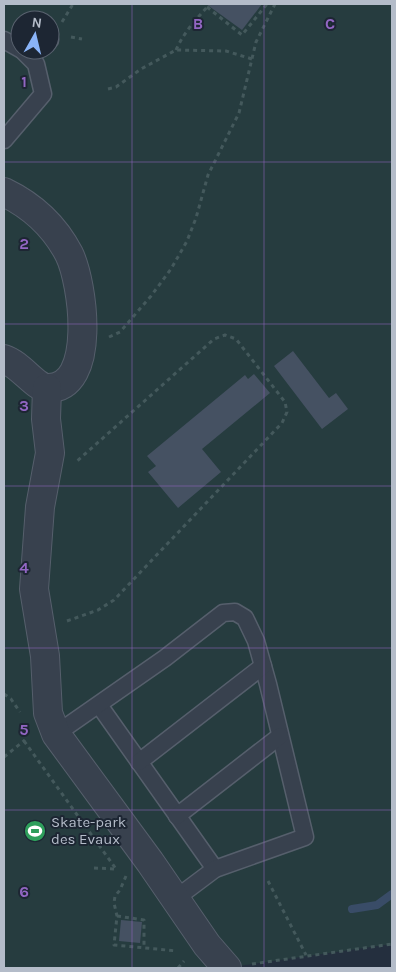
<svg xmlns="http://www.w3.org/2000/svg" width="396" height="972" font-family="Karla,sans-serif">
<rect width="100%" height="100%" fill="#242f3e"/>
<!-- green -->
<path fill="#263c3f" fill-rule="evenodd" d="M4,4H392V944L225,968H4ZM20,20H50V50H20Z"/>
<g fill="none" stroke-linecap="round" stroke-linejoin="round">
<!-- stream -->
<polyline stroke="#394c67" stroke-width="8" points="352,909 377,905 392,894"/>
</g>
<!-- building -->
<g fill="#455162">
<polygon points="206,4 262,4 242,30"/>
<polygon points="293,351 329,398 336,393 348,409 322,429 274,366"/>
<polygon points="254,374 270,393 202,449 221,472 178,508 148,472 156,466 147,456 245,375 248,379"/>
<polygon points="121,920 142,922 140,943 119,941"/>
</g>
<g fill="none" stroke-linecap="round" stroke-linejoin="round">
<!-- lane casing -->
<g stroke="#565f6c" stroke-width="19">
<g id="lane">
<polyline points="4,40 20,49"/>
<polyline points="50,40 50,39"/>
<polyline points="4,140 43,94 36,64 22,50"/>
<polyline points="99,705 215,869"/>
<polyline points="56,734 165,658 223,613 235,612 245,618 256,641 268,684 305,837 215,869 175,899"/>
<polyline points="139,762 263,666"/>
<polyline points="177,816 280,736"/>
</g>
</g>
<!-- street casing -->
<g stroke="#565f6c" stroke-width="30">
<g id="street">
<path d="M4,192C33,206 54,225 69,254C83,282 98,390 47,388C36,388 20,364 4,359"/>
<polyline points="47,388 46,419 50,453 40,507 34,589 45,656 48,713 56,734 150,862 207,945 227,968"/>
</g>
</g>
<!-- path -->
<g stroke="#44595c" stroke-width="3" stroke-dasharray="4 4" stroke-linecap="butt">
<polyline points="207,7 242,35 267,4"/>
<polyline points="62,22 73,4"/>
<polyline points="71,37 82,39"/>
<path d="M176,50C184,32 197,18 210,4"/>
<polyline points="108,89 116,87 141,69 176,50 226,51 252,59"/>
<polyline points="109,337 120,332 151,296 171,269 187,241 196,218 208,175 239,113 256,42 275,4"/>
<polyline points="67,621 98,610 114,600 282,423 287,412 285,402 236,339 225,335 214,339 76,462"/>
<polyline points="4,694 11,699 20,712"/>
<polyline points="24,741 116,869"/>
<polyline points="4,757 25,740"/>
<polyline points="94,868 116,869"/>
<polyline points="126,876 120,890 115,896 114,903 117,916 114,945 177,951"/>
<polyline points="268,881 306,955"/>
<polyline points="117,916 144,920 144,947"/>
<polyline points="252,964 392,944"/>
<polyline points="178,968 184,961"/>
</g>
<!-- lane -->
<use href="#lane" stroke="#38414e" stroke-width="16"/>
<!-- street -->
<use href="#street" stroke="#38414e" stroke-width="28"/>
</g>
<!-- grid -->
<path fill="none" stroke="#9266c3" stroke-width="1" stroke-opacity="0.55" d="M132,4V968M264,4V968M4,162H392M4,324H392M4,486H392M4,648H392M4,810H392"/>
<!-- icons -->
<defs>
<g id="stadium-disc" transform="scale(1.125)"><circle r="9.5" fill="#2e9e5b" stroke="#1d2633"/><path d="M0-5a6.5 5 0 1 0 0 10a6.5 5 0 1 0 0-10ZM-3.5-1.8h7v3.6h-7Z" fill="#fff"/></g>
</defs>
<g fill-rule="evenodd">
<use href="#stadium-disc" x="35" y="831"/>
</g>
<g text-anchor="middle" dominant-baseline="central" stroke-width="4" stroke-linejoin="round" paint-order="stroke">
<!-- poi labels -->
<g font-size="15" fill="#b4bcc9" stroke="#1d2633" text-anchor="start">
<text x="51" y="822">Skate-park<tspan x="51" dy="17">des Evaux</tspan></text>
</g>
</g>
<g font-size="16" text-anchor="middle" font-weight="bold" fill="#9266c3" stroke="#1d2633" stroke-width="4" stroke-linejoin="round" paint-order="stroke">
<text x="198" y="29">B</text>
<text x="330" y="29">C</text>
<text x="24" y="87">1</text>
<text x="24" y="249">2</text>
<text x="24" y="411">3</text>
<text x="24" y="573">4</text>
<text x="24" y="735">5</text>
<text x="24" y="897">6</text>
</g>
<!-- border -->
<rect width="396" height="972" fill="none" stroke="#b4bcc9" stroke-width="10"/>
<!-- north arrow -->
<g transform="translate(35 35) rotate(8)"><circle r="24" fill="#1d2633" stroke="#59626f"/>
<path d="M0-4L9 19L0 12L-9 19Z" fill="#8ab4f8"/>
<text y="-8" font-size="14" font-weight="bold" text-anchor="middle" fill="#b4bcc9">N</text>
</g>
</svg>
